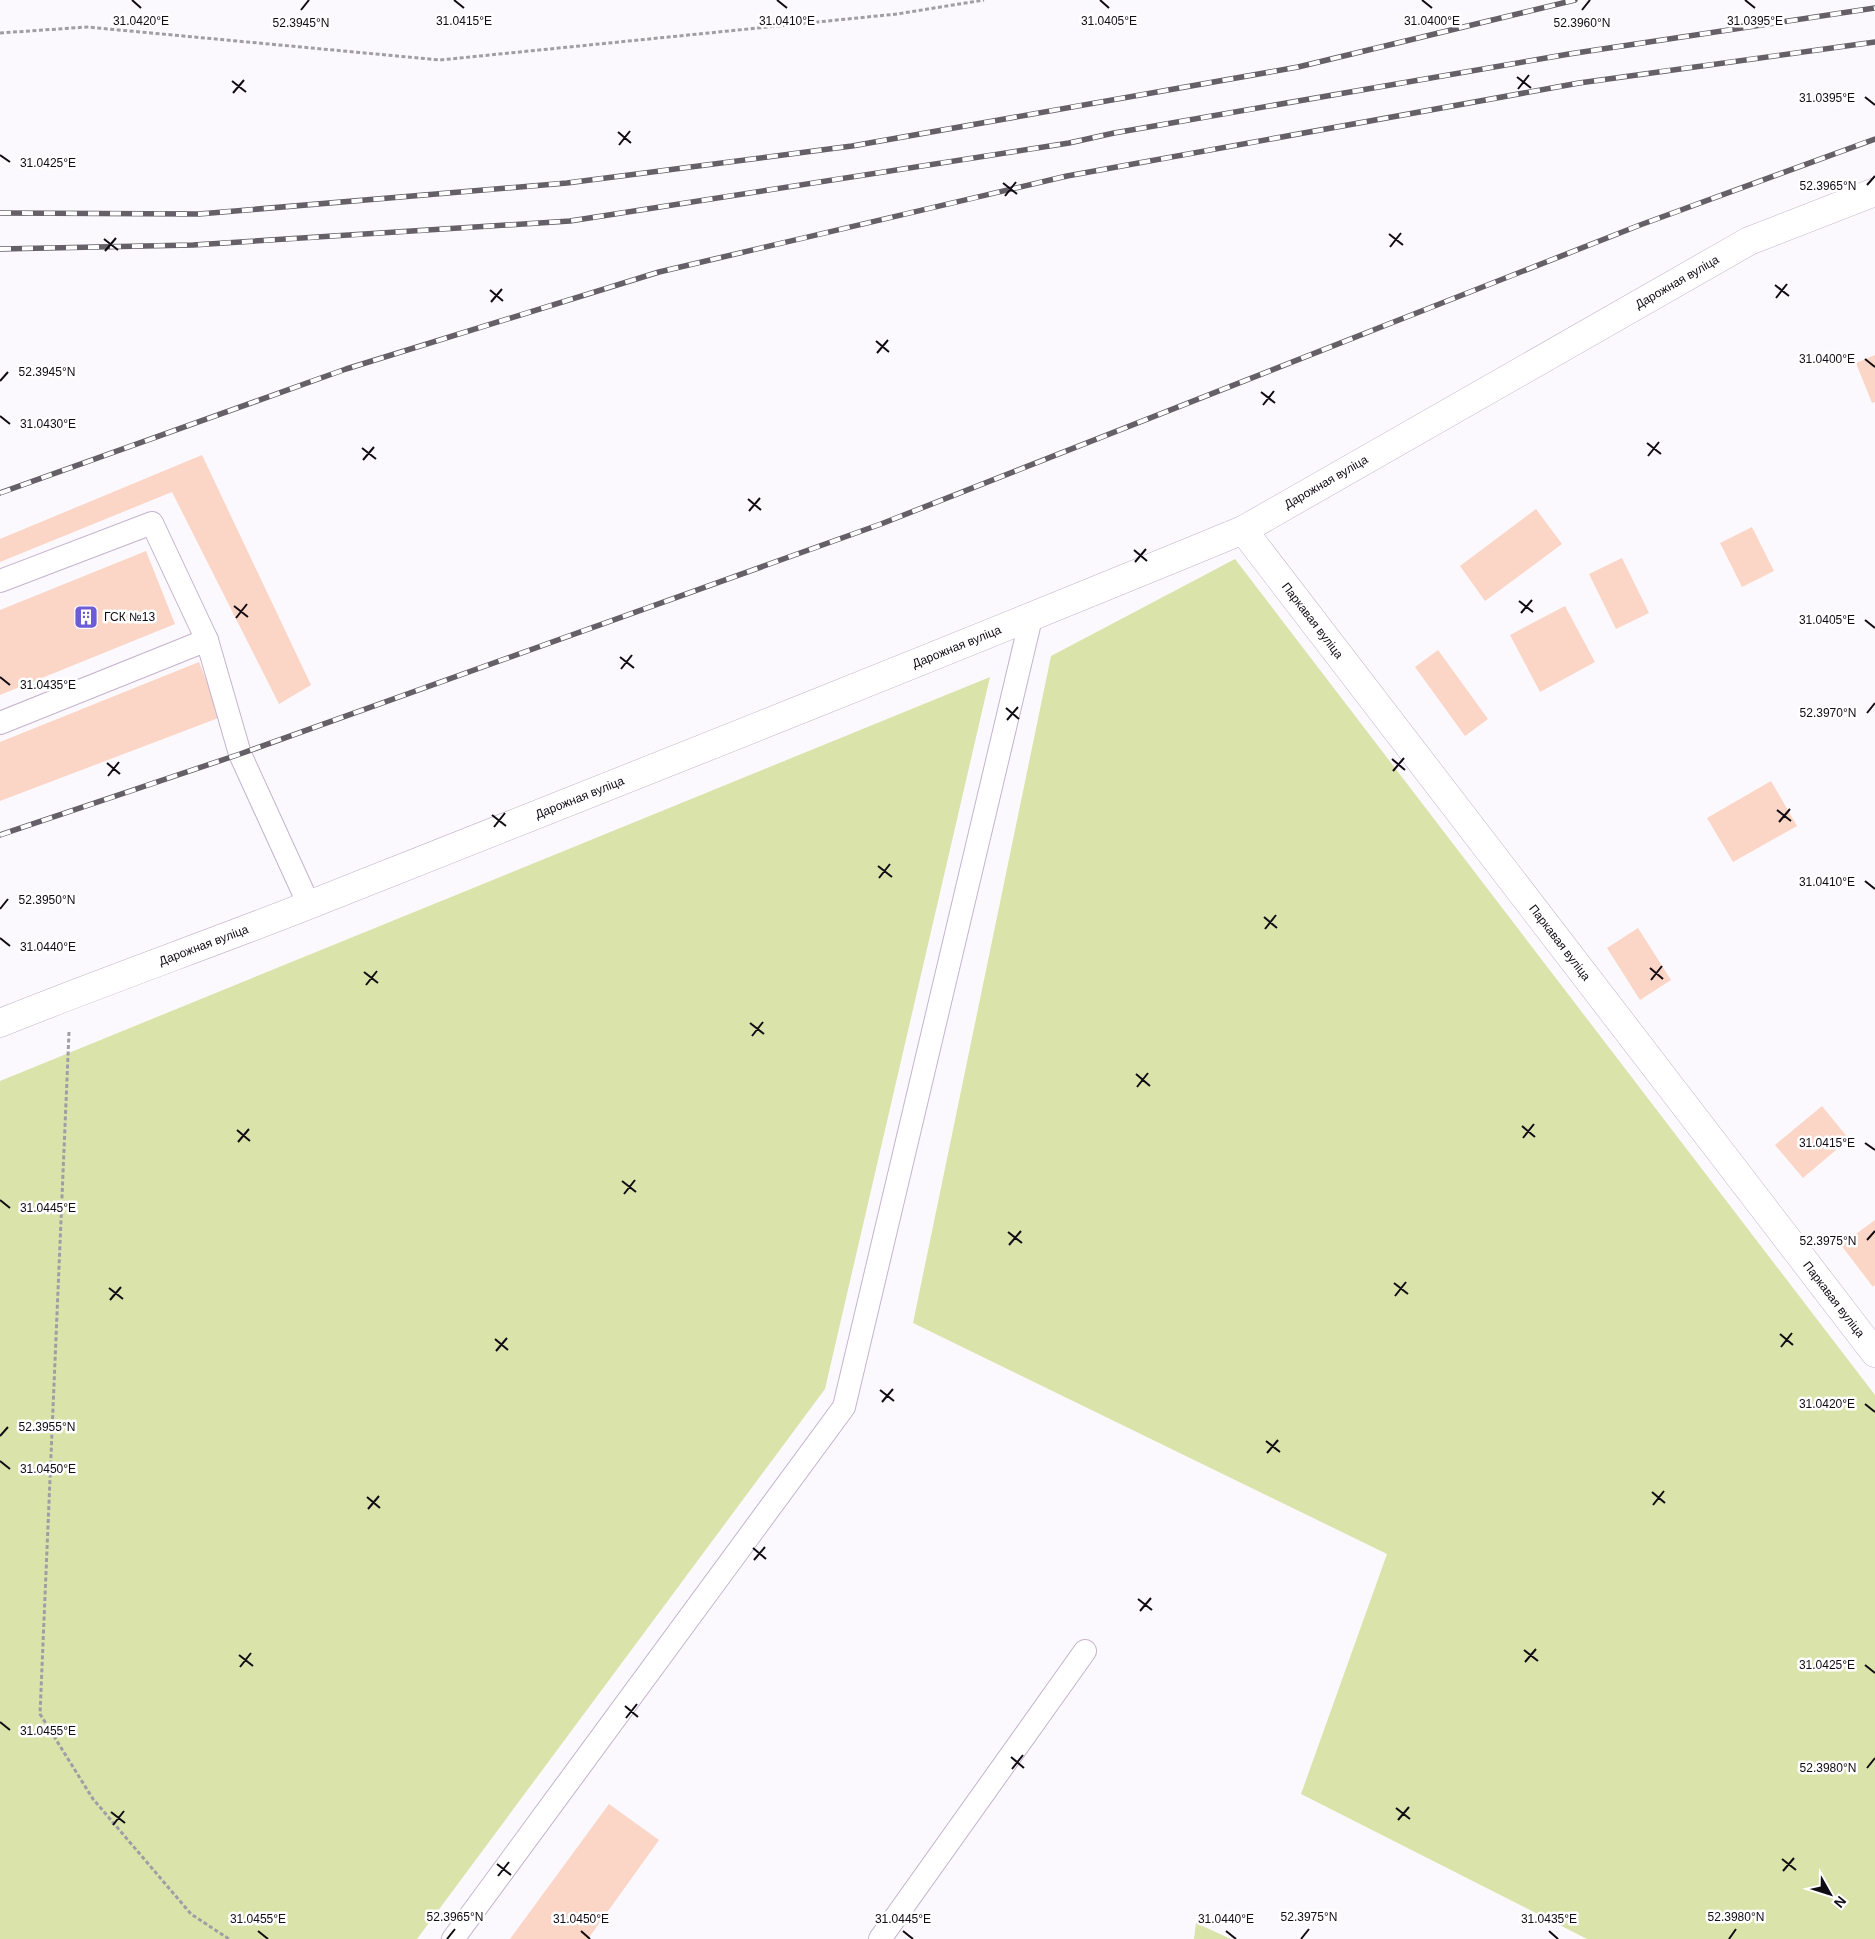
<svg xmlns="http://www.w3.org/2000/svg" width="1875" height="1939" font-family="Helvetica,sans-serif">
<rect width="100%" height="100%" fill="#fcf9fe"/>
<!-- green -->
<g fill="#dae4aa">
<polygon points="1235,559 1875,1395 1875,1939 1587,1939 1301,1794 1387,1554 913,1323 1051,656"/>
<polygon points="990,677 825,1389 417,1939 0,1939 0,1081"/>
<polygon points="1196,1923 1231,1939 1194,1939"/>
</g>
<!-- building -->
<g fill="#fbd5c6">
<polygon points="1875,355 1875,402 1872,403 1856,363"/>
<polygon points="202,455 311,685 279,704 172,492 0,562 0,539"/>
<polygon points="1536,509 1562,544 1485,601 1460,566"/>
<polygon points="1752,527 1774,571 1742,587 1720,543"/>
<polygon points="146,551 175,624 0,695 0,610"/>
<polygon points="1622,558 1649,613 1616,629 1589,574"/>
<polygon points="1565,606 1595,662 1540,692 1510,635"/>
<polygon points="1438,650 1488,719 1465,736 1415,667"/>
<polygon points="199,662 221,717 0,801 0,742"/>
<polygon points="1771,781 1797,826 1733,862 1707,818"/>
<polygon points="1638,928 1671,980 1640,1000 1607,948"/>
<polygon points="1822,1106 1849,1139 1803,1178 1775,1145"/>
<polygon points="1875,1220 1875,1285 1873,1287 1841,1245"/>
<polygon points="609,1804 659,1840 588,1939 510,1939"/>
</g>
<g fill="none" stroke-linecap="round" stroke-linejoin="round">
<!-- service casing -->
<g stroke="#c4b3cd" stroke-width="24">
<g id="service">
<polyline points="0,581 152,523 207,640"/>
<polyline points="0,723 207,640 240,754 309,905"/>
<polyline points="453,1939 844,1407 1031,618"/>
<polyline points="880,1939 1085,1651"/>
</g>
</g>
<!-- minor casing -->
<g stroke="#c4b3cd" stroke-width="29">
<g id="minor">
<path id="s1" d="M0,1023C104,981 210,944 314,903C624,780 935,657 1243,530"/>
</g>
</g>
<!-- tertiary casing -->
<g stroke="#c4b3cd" stroke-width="29">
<g id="tertiary">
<path id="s2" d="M1875,192L1749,241L1243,530L1875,1353"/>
</g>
</g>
<!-- path -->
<g stroke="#a19da4" stroke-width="3" stroke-dasharray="4 2.5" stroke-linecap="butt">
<polyline points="0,33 87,27 440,60 897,14 984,0"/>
<polyline points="69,1032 40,1714 93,1799 191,1914 229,1939"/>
</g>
<!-- service -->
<use href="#service" stroke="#fff" stroke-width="22"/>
<!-- minor -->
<use href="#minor" stroke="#fff" stroke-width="28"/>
<!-- tertiary -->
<use href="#tertiary" stroke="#fff" stroke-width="28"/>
<!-- rail casing -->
<g stroke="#656068" stroke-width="5.5">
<g id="rail">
<polyline points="0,213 199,214 567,183 852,146 1298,67 1575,0"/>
<polyline points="0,249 193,245 570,221 1069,143 1114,133 1569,54 1875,8"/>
<polyline points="0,493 346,369 659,272 1067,176 1579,83 1875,42"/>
<polyline points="0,835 240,754 881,524 1640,225 1875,139"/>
</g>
</g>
<!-- rail -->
<use href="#rail" stroke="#fff" stroke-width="4" stroke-dasharray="11" stroke-linecap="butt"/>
</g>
<!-- ticks -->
<path fill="none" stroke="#110b14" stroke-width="2" d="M132,0L141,8M454,0L464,8M777,0L787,8M1100,0L1109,8M1422,0L1432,8M1745,0L1755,8M301,10L309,0M1582,10L1590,0M1517,77L1531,88M232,81L246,92M1518,89L1529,75M233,93L244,80M1865,97L1875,105M618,132L631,143M619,145L630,131M0,155L10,162M1003,183L1017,194M1867,185L1875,176M1005,196L1016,182M1389,234L1403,245M104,239L118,250M1390,247L1401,233M105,251L116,238M1775,285L1789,296M490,290L503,301M1776,298L1787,284M491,302L502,289M876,341L889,352M877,353L888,340M1865,359L1875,367M0,381L8,372M1261,392L1275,403M1263,405L1274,391M0,416L10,424M1647,443L1661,454M362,448L376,459M1648,456L1659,442M363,460L374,447M748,499L761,510M749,511L760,498M1134,550L1147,561M1135,562L1146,549M1519,601L1533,612M234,606L248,617M1521,613L1532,600M236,618L247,604M1865,620L1875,628M620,657L634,668M621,669L632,655M0,677L10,685M1006,708L1019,719M1867,713L1875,703M1007,720L1018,707M1392,759L1405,770M107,763L120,774M1393,771L1404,758M108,776L119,762M1777,810L1791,821M492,815L506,826M1779,822L1790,809M494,827L505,813M878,866L892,877M879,878L890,864M1865,881L1875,889M0,909L8,899M1264,917L1277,928M1265,929L1276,915M0,938L10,946M1650,968L1663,979M364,972L378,983M1651,980L1662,966M366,985L377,971M750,1023L764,1034M752,1036L763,1022M1136,1074L1150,1086M1137,1087L1148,1073M1522,1126L1535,1137M237,1130L250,1141M1523,1138L1534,1124M238,1142L249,1129M1865,1143L1875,1150M622,1181L636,1192M624,1194L635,1180M0,1200L10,1208M1008,1232L1022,1243M1867,1240L1875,1231M1009,1245L1021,1231M1394,1283L1408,1294M109,1288L123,1299M1395,1296L1406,1282M110,1300L121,1287M1780,1334L1793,1345M495,1339L508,1350M1781,1347L1792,1333M496,1351L507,1338M880,1390L894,1401M882,1402L893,1389M1865,1404L1875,1412M0,1436L8,1427M1266,1441L1280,1452M1267,1453L1278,1440M0,1461L10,1469M1652,1492L1665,1503M367,1497L380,1508M1653,1505L1664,1491M368,1509L379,1496M753,1548L766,1559M754,1560L765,1547M1138,1599L1152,1610M1140,1611L1151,1598M1524,1650L1538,1661M239,1655L253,1666M1525,1662L1536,1649M1865,1665L1875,1673M240,1667L251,1653M625,1706L638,1717M626,1718L637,1704M0,1722L10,1730M1011,1757L1024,1768M1867,1768L1875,1758M1012,1769L1023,1755M1396,1808L1410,1819M111,1812L125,1823M1398,1820L1409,1807M113,1825L124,1811M1782,1859L1796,1870M497,1864L511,1875M1783,1871L1794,1858M498,1876L509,1862M258,1931L268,1939M581,1931L590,1939M903,1931L913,1939M1226,1931L1236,1939M1549,1931L1558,1939M447,1939L455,1929M1301,1939L1309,1929M1729,1939L1736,1929"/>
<!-- icons -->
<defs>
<g id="building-square" transform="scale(1.25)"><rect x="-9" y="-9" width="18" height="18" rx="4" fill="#6c5dd7" stroke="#fff"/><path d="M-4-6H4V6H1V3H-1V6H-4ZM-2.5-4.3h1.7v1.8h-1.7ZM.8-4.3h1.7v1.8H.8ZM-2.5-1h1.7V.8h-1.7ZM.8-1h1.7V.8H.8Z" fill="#fff"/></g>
</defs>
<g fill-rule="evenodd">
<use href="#building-square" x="86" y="617"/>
</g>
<g text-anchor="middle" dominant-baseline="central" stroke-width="5" stroke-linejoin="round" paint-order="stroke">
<!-- street labels -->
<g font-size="12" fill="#110b14" stroke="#fff">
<text transform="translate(1677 282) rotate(-30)">Дарожная вуліца</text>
<text transform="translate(1326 482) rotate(-30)">Дарожная вуліца</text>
<text stroke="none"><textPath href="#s2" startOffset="832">Паркавая вуліца</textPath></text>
<text stroke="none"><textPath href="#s1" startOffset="1028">Дарожная вуліца</textPath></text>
<text stroke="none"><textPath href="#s1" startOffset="622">Дарожная вуліца</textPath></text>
<text stroke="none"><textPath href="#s2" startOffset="1238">Паркавая вуліца</textPath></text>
<text stroke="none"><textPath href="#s1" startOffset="218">Дарожная вуліца</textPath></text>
<text stroke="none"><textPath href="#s2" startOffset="1688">Паркавая вуліца</textPath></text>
</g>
<!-- poi labels -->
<g font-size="12" fill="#110b14" stroke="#fff" text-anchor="start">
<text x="104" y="617">ГСК №13</text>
</g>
</g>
<g font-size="12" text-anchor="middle" fill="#110b14" stroke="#fff" stroke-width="5" stroke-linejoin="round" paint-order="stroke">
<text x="141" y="25">31.0420°E</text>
<text x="464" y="25">31.0415°E</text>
<text x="787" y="25">31.0410°E</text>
<text x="1109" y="25">31.0405°E</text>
<text x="1432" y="25">31.0400°E</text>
<text x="1755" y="25">31.0395°E</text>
<text x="301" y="27">52.3945°N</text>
<text x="1582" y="27">52.3960°N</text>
<text x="1827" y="102">31.0395°E</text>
<text x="48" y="167">31.0425°E</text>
<text x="1828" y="190">52.3965°N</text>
<text x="1827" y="363">31.0400°E</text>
<text x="47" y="376">52.3945°N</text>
<text x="48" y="428">31.0430°E</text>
<text x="1827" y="624">31.0405°E</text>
<text x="48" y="689">31.0435°E</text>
<text x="1828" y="717">52.3970°N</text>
<text x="1827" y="886">31.0410°E</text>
<text x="47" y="904">52.3950°N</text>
<text x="48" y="951">31.0440°E</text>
<text x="1827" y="1147">31.0415°E</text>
<text x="48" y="1212">31.0445°E</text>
<text x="1828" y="1245">52.3975°N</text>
<text x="1827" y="1408">31.0420°E</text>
<text x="47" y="1431">52.3955°N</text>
<text x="48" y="1473">31.0450°E</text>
<text x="1827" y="1669">31.0425°E</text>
<text x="48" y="1735">31.0455°E</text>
<text x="1828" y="1772">52.3980°N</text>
<text x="455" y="1921">52.3965°N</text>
<text x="1309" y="1921">52.3975°N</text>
<text x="1736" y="1921">52.3980°N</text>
<text x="258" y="1923">31.0455°E</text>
<text x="581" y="1923">31.0450°E</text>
<text x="903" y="1923">31.0445°E</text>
<text x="1226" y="1923">31.0440°E</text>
<text x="1549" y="1923">31.0435°E</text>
</g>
<!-- north arrow -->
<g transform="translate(1830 1894) rotate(129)" stroke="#ffffff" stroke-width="4" paint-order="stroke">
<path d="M0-4L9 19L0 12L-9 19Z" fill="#110b14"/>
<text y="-8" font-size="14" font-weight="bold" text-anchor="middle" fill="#110b14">N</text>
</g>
</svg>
